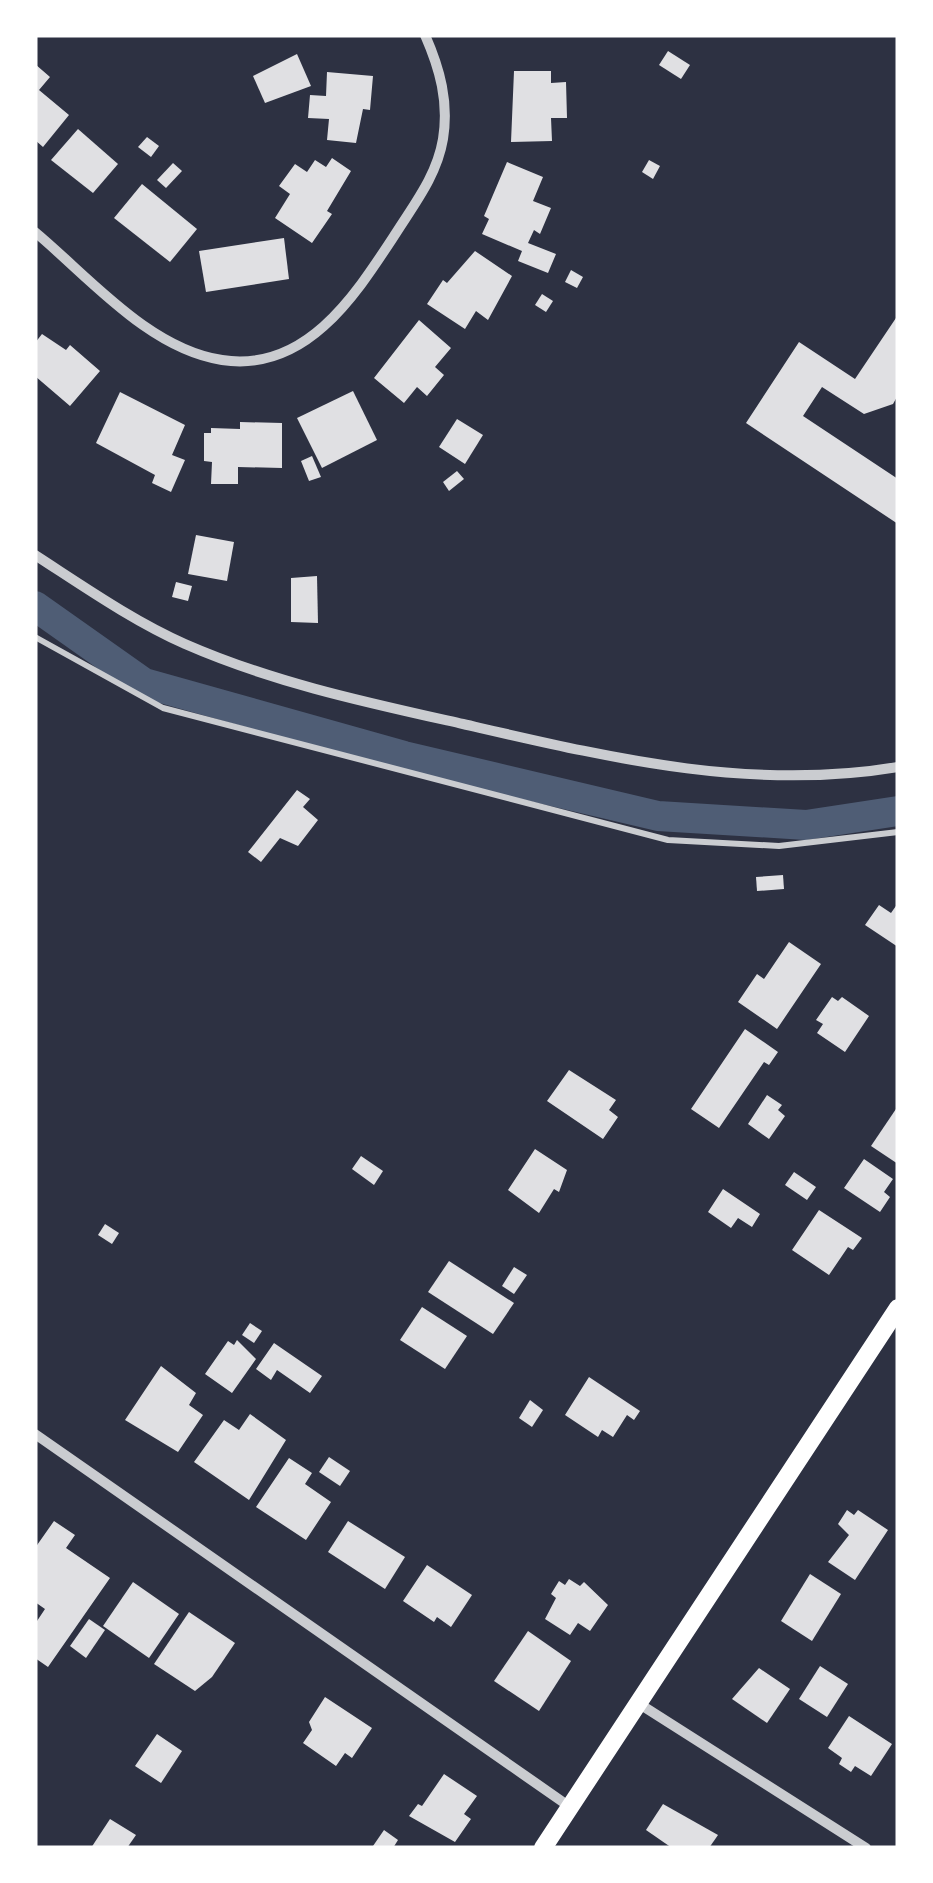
<svg xmlns="http://www.w3.org/2000/svg" width="933" height="1883" font-family="'Asap Condensed',sans-serif">
<rect width="100%" height="100%" fill="#2d3142"/>
<g fill="none" stroke-linecap="round" stroke-linejoin="round">
<!-- canal -->
<polyline stroke="#4f5d75" stroke-width="30" points="35,606 144,683 404,756 658,816 806,825 898,811"/>
</g>
<!-- building -->
<g fill="#e0e0e3">
<polygon points="668,51 690,65 681,79 659,65"/>
<polygon points="297,54 311,86 265,103 253,76"/>
<polygon points="35,64 50,77 39,90 69,115 43,147 35,140"/>
<polygon points="514,71 551,71 551,83 566,82 567,118 551,118 552,141 511,142"/>
<polygon points="327,72 373,76 370,110 363,109 356,143 327,140 329,119 308,118 310,95 326,96"/>
<polygon points="78,129 118,164 93,193 51,160"/>
<polygon points="147,137 159,146 151,157 138,147"/>
<polygon points="332,158 351,171 327,211 332,214 312,243 275,218 290,194 279,186 295,164 307,172 315,160 326,167"/>
<polygon points="649,160 660,166 653,179 642,172"/>
<polygon points="507,162 543,177 533,201 551,208 540,234 534,230 528,243 556,254 548,273 518,261 522,251 482,234 489,219 484,216"/>
<polygon points="173,163 182,171 166,188 157,180"/>
<polygon points="142,184 197,229 170,262 114,218"/>
<polygon points="284,238 289,279 206,292 199,251"/>
<polygon points="475,251 512,276 488,320 476,311 465,329 427,304 443,280 447,283"/>
<polygon points="571,270 583,277 577,288 565,282"/>
<polygon points="542,294 553,301 546,312 535,305"/>
<polygon points="898,315 898,395 893,404 864,414 822,387 803,416 898,479 898,524 746,423 799,342 855,379"/>
<polygon points="419,320 451,348 435,367 444,375 427,396 417,387 404,403 374,378"/>
<polygon points="42,334 66,350 70,345 100,371 70,406 35,376 35,343"/>
<polygon points="353,391 377,440 322,468 297,418"/>
<polygon points="120,392 185,425 172,455 185,460 171,492 152,483 155,475 96,443"/>
<polygon points="457,419 483,435 465,464 439,447"/>
<polygon points="240,422 282,423 282,468 238,467 238,484 211,484 212,462 204,461 204,433 211,433 211,428 240,429"/>
<polygon points="312,456 321,477 309,481 301,461"/>
<polygon points="457,471 464,479 449,491 443,482"/>
<polygon points="196,535 234,542 227,581 188,574"/>
<polygon points="317,576 318,623 291,622 291,578"/>
<polygon points="176,582 192,586 188,601 172,597"/>
<polygon points="297,790 310,799 303,807 318,820 298,846 280,838 261,862 248,852"/>
<polygon points="783,875 784,889 757,891 756,877"/>
<polygon points="898,903 898,947 865,925 879,905 891,913"/>
<polygon points="789,942 821,964 777,1029 738,1002 757,974 764,979"/>
<polygon points="832,997 838,1001 842,997 869,1016 845,1052 817,1033 823,1024 816,1020"/>
<polygon points="745,1029 778,1052 769,1065 764,1062 719,1128 691,1109"/>
<polygon points="569,1070 616,1100 609,1110 618,1117 603,1139 547,1101"/>
<polygon points="767,1095 782,1105 778,1110 785,1116 769,1139 748,1124"/>
<polygon points="898,1106 898,1164 871,1146"/>
<polygon points="535,1149 567,1170 559,1192 554,1189 539,1213 508,1190"/>
<polygon points="361,1156 383,1171 374,1185 352,1169"/>
<polygon points="864,1159 893,1179 884,1192 890,1197 880,1212 844,1188"/>
<polygon points="794,1172 816,1187 807,1200 785,1185"/>
<polygon points="723,1189 760,1214 752,1227 738,1218 731,1228 708,1212"/>
<polygon points="819,1210 862,1238 853,1250 848,1247 829,1275 792,1250"/>
<polygon points="105,1224 119,1233 112,1244 98,1235"/>
<polygon points="449,1261 514,1303 493,1334 428,1292"/>
<polygon points="514,1267 527,1275 514,1294 502,1286"/>
<polygon points="422,1307 467,1336 445,1369 400,1340"/>
<polygon points="250,1323 262,1331 254,1343 242,1335"/>
<polygon points="237,1340 256,1359 232,1393 205,1374 228,1341 234,1345"/>
<polygon points="274,1343 322,1376 310,1393 277,1370 271,1380 256,1369"/>
<polygon points="161,1366 196,1393 189,1405 203,1415 178,1452 125,1420"/>
<polygon points="589,1377 640,1411 634,1420 627,1415 613,1437 602,1430 598,1437 565,1415"/>
<polygon points="530,1400 543,1410 532,1427 519,1418"/>
<polygon points="250,1414 286,1440 249,1500 194,1462 224,1420 239,1430"/>
<polygon points="329,1457 350,1471 340,1486 319,1472"/>
<polygon points="289,1458 312,1473 305,1484 331,1502 306,1540 256,1507"/>
<polygon points="847,1510 854,1515 858,1510 888,1530 855,1580 828,1562 849,1535 838,1524"/>
<polygon points="54,1521 75,1535 66,1548 110,1578 48,1667 35,1658 35,1624 45,1609 35,1602 35,1548"/>
<polygon points="348,1521 405,1557 385,1589 328,1552"/>
<polygon points="427,1565 472,1595 451,1627 437,1617 434,1622 403,1601"/>
<polygon points="810,1574 841,1594 812,1641 781,1621"/>
<polygon points="569,1579 580,1586 584,1582 608,1605 590,1631 578,1623 570,1635 545,1619 556,1598 551,1594 559,1581 565,1585"/>
<polygon points="133,1582 179,1614 149,1658 103,1626"/>
<polygon points="189,1612 235,1643 212,1677 195,1691 154,1664"/>
<polygon points="89,1619 105,1630 86,1658 70,1646"/>
<polygon points="528,1631 571,1661 539,1711 494,1681"/>
<polygon points="820,1666 848,1684 827,1717 799,1699"/>
<polygon points="759,1668 790,1689 767,1723 732,1699"/>
<polygon points="325,1697 372,1728 352,1758 345,1753 336,1766 303,1743 312,1730 309,1722"/>
<polygon points="849,1716 892,1744 871,1776 855,1766 851,1772 839,1764 842,1758 828,1748"/>
<polygon points="157,1734 182,1751 161,1783 135,1766"/>
<polygon points="444,1774 477,1796 464,1814 471,1819 455,1842 409,1816 418,1804 422,1806"/>
<polygon points="663,1804 718,1835 709,1848 672,1848 646,1830"/>
<polygon points="110,1819 136,1835 127,1848 91,1848"/>
<polygon points="384,1830 398,1840 393,1848 373,1846"/>
</g>
<g fill="none" stroke-linecap="round" stroke-linejoin="round">
<!-- service -->
<polyline stroke="#caccd0" stroke-width="6" points="35,637 163,708 668,840 779,846 898,832"/>
<!-- minor -->
<g stroke="#caccd0" stroke-width="10">
<path d="M35,232C89,277 149,349 222,360C307,373 356,294 396,233C415,203 437,175 443,139C449,102 440,69 425,35"/>
<path d="M35,555C83,586 133,621 185,644C274,683 369,703 463,724C607,757 749,792 898,767"/>
<polyline points="35,1434 570,1807"/>
<polyline points="638,1703 866,1848"/>
</g>
<!-- secondary -->
<polyline stroke="#fff" stroke-width="18" points="543,1848 898,1308"/>
</g>
<!-- border -->
<rect width="933" height="1883" fill="none" stroke="#ffffff" stroke-width="75"/>
</svg>
